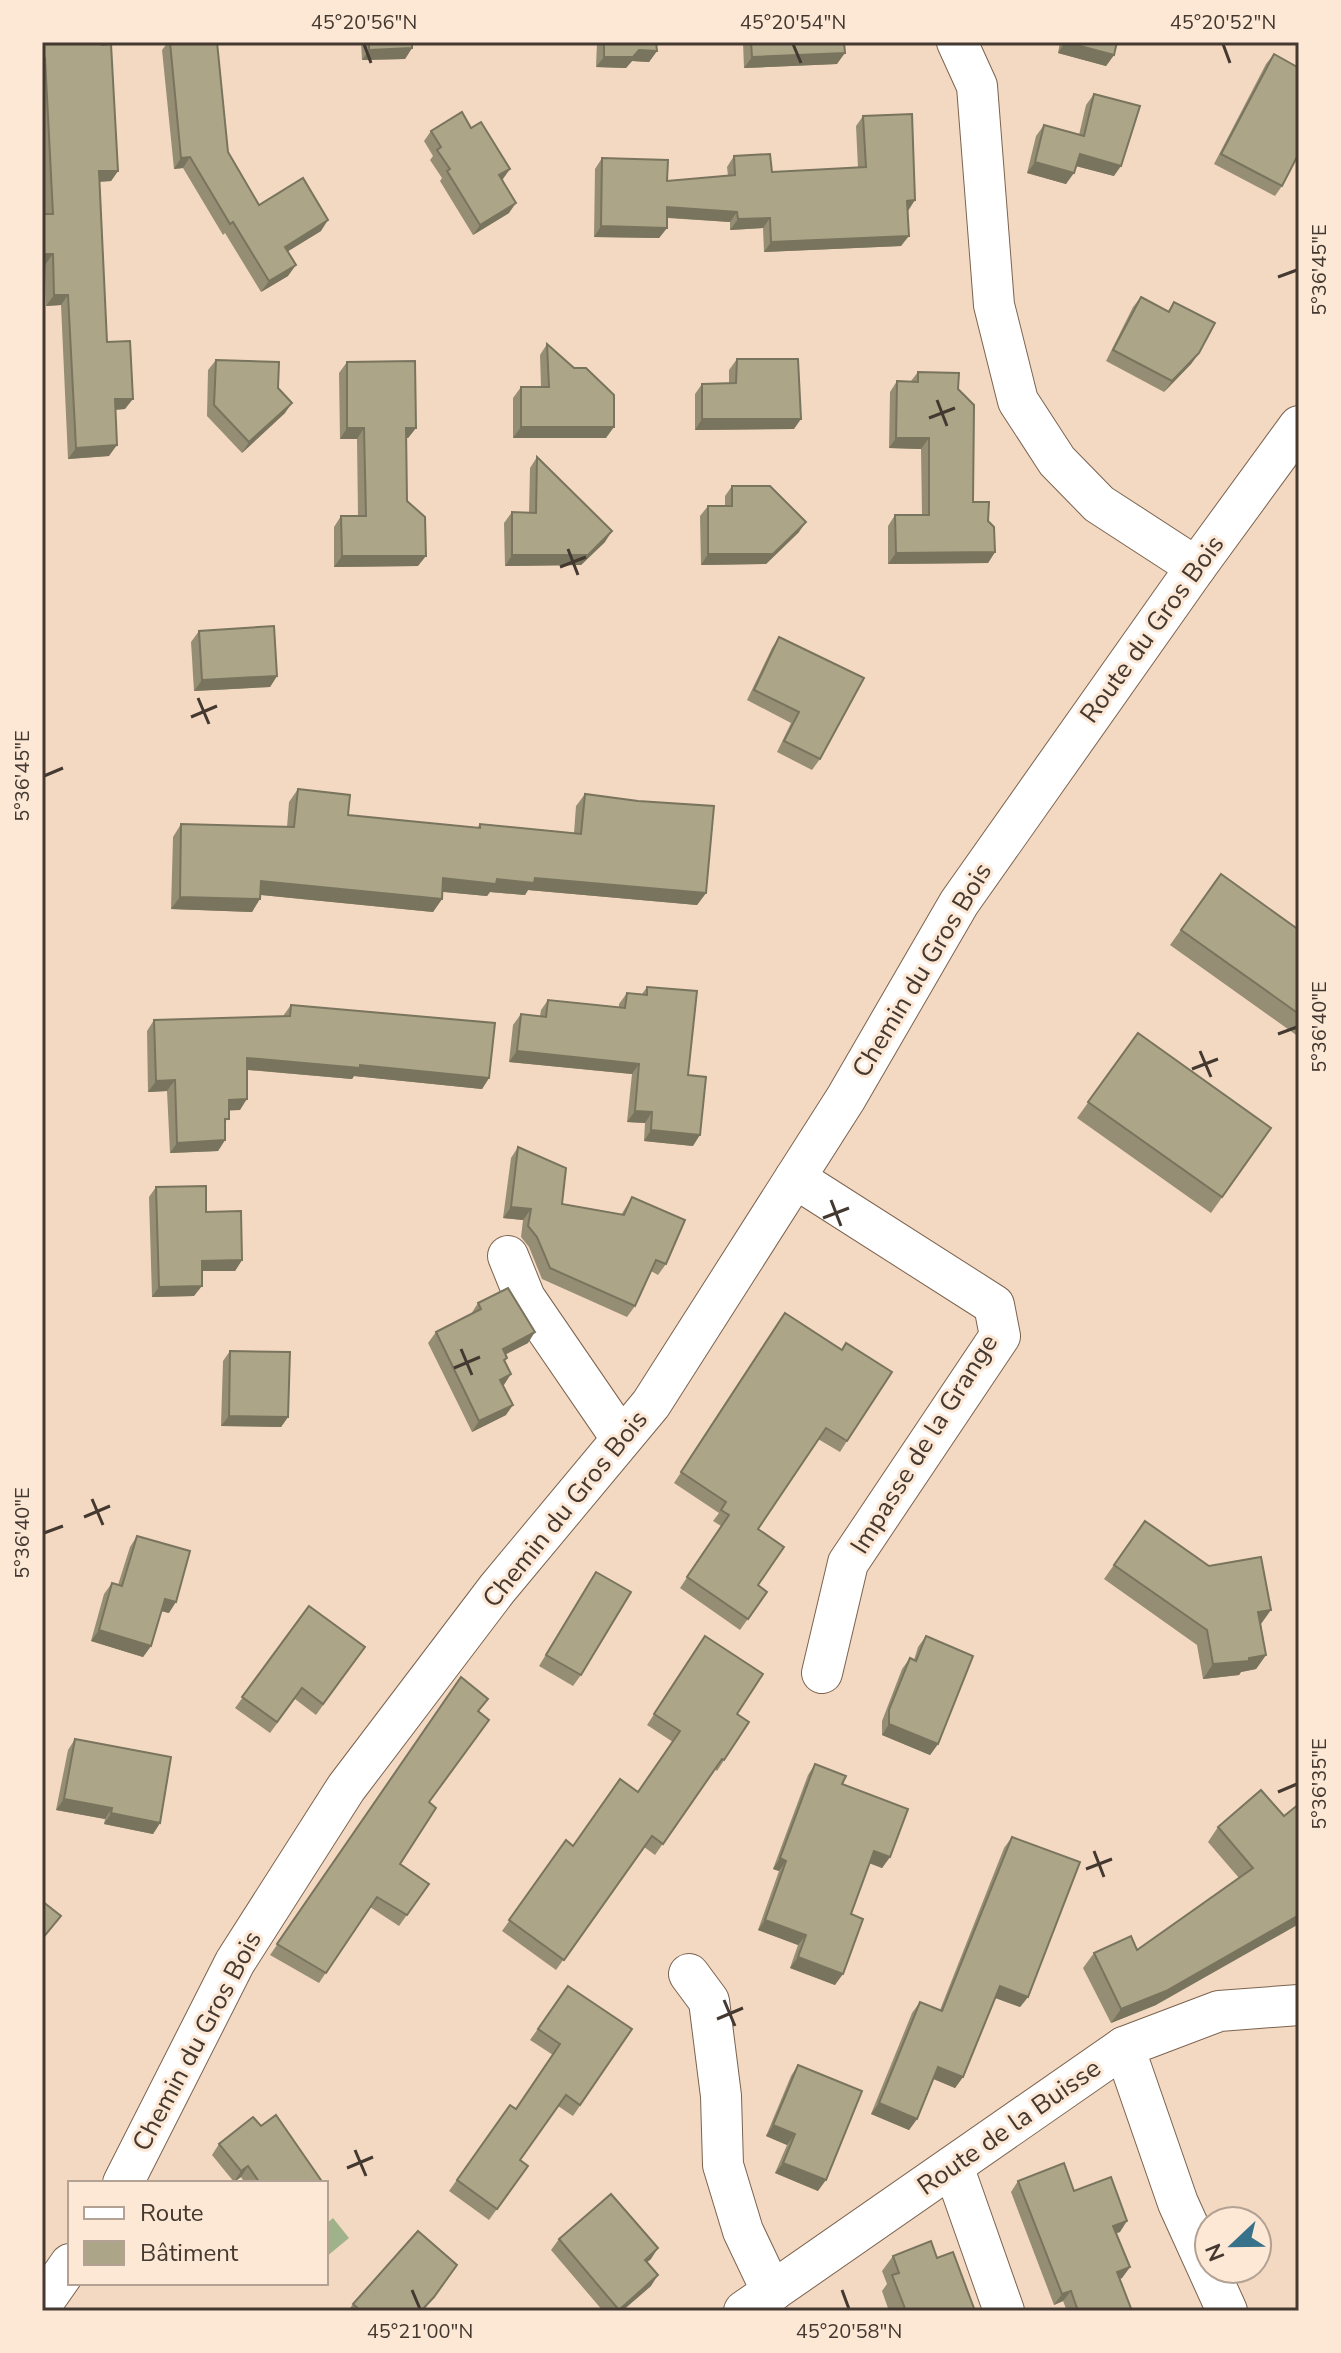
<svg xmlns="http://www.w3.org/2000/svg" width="1341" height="2353" font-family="'Nunito Sans',sans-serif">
<rect width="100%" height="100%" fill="#f4d9c2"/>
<!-- water -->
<polygon fill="#9fb289" points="333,2218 349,2238 326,2257 326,2224"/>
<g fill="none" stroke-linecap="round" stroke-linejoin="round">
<!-- street casing -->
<g stroke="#7b634f" stroke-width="42">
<g id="street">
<polyline points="957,42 977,86 994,305 1018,401 1057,461 1099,504 1196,567"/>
<polyline points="795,1178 994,1305 1000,1336 848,1563 822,1673"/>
<polyline points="508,1256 525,1298 621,1438"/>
<polyline points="689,1974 709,2001 721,2096 723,2165 743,2231 772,2292"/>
<polyline points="1124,2047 1178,2203 1227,2311"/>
<polyline points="953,2166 1004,2311"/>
<polyline points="123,2183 235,1962 346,1788 497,1589 651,1404 846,1098 959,903 1196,567 1299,426"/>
<polyline points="42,2304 70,2264"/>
<polyline points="744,2311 1124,2047 1219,2011 1299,2005"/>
</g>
</g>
<!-- street -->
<use href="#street" stroke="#fff" stroke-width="40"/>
</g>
<!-- wall -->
<g fill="#958e74">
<polygon points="42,42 118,171 111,181 99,182 107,342 125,409 115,410 109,456 68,459 61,305 46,306 45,265 42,265 42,214 45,214 42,155"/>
<polygon points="168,42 170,42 228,152 259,205 321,231 288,251 288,276 261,292 225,233 223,235 183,168 174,169 162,50"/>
<polygon points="361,42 412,42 412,48 405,59 362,60"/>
<polygon points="597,42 662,42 661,44 657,44 657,51 649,62 632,61 626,68 596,67"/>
<polygon points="743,42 844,42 837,64 744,68"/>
<polygon points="1060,42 1117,42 1114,55 1106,66 1058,53"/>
<polygon points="1274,54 1282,186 1275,196 1214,164 1266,64"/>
<polygon points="1094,94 1114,176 1076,166 1066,184 1027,173 1036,136 1044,125 1079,135 1086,105"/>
<polygon points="863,116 908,211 901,246 764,252 763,228 730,230 730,222 667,218 667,228 659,238 594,237 595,169 602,158 667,181 728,176 727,167 734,156 772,172 858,168 856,126"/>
<polygon points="431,131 503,179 509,213 473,235 440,181 442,178 430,160 433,156 424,141"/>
<polygon points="1141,297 1168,311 1174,302 1199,353 1191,364 1164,392 1106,361 1133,307"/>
<polygon points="547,344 606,438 513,438 513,398 521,387 541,387 540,355"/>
<polygon points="737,359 794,429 695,430 695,394 702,384 729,383 729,370"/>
<polygon points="216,360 278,388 285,413 242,453 207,416 208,370"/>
<polygon points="347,362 416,428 408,438 406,438 407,501 418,566 334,567 334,527 341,516 358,516 357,439 340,439 339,373"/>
<polygon points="918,372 958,389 973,502 988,521 995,552 988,563 888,564 888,526 895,515 922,515 921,449 889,448 890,392 897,381 911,381"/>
<polygon points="537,457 605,542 581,565 505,566 504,523 512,512 529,513 530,468"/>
<polygon points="732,486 799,532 766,564 701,565 700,516 708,506 725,506 725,496"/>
<polygon points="199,631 277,676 270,687 194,691 191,642"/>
<polygon points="779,637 820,759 812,770 777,752 791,723 747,700 772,648"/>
<polygon points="298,789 348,815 477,828 480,824 574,833 576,806 585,794 706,893 697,905 528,890 525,895 490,892 487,896 443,892 442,899 433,912 261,895 252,912 171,909 173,837 181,824 287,827 289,802"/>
<polygon points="1221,874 1299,930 1299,1037 1170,945"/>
<polygon points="647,987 688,1075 693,1146 644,1141 645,1123 627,1122 632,1074 509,1062 513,1025 521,1014 540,1016 541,1010 548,1000 619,1007 619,1004 627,993 642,994"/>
<polygon points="291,1005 489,1078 482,1089 354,1076 352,1079 247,1070 240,1110 229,1110 225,1125 225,1140 218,1151 170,1153 167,1091 148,1092 147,1031 154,1020 283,1016"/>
<polygon points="1138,1033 1271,1128 1211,1213 1077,1118"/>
<polygon points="518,1147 562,1204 621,1215 632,1197 666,1264 658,1275 651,1271 635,1306 627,1317 542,1279 529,1247 521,1237 523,1220 503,1218 511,1158"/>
<polygon points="156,1187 206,1212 242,1260 235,1271 202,1271 194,1296 152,1297 149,1197"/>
<polygon points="478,1303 528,1343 505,1354 507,1358 505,1361 503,1385 506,1415 472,1432 428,1343 436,1332 471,1314"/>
<polygon points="778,1324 847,1441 840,1452 818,1439 758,1529 758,1585 767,1592 740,1630 680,1588 721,1526 713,1521 719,1513 674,1483"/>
<polygon points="230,1351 288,1417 281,1427 221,1426 223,1361"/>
<polygon points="1145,1521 1261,1624 1266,1655 1256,1669 1241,1672 1239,1675 1203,1679 1197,1645 1104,1579"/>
<polygon points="137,1536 169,1613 161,1611 151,1646 143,1657 91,1641 104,1594 112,1583 118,1585 130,1547"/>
<polygon points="596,1572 581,1675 573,1686 539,1666"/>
<polygon points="309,1606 365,1647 316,1715 295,1699 270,1733 235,1708"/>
<polygon points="705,1636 737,1714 749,1722 717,1771 715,1769 655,1855 644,1847 556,1970 502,1931 566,1840 573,1846 638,1792 673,1742 647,1725"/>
<polygon points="926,1636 938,1744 930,1755 882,1735 882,1721 902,1669 910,1658 914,1660 918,1647"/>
<polygon points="461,1677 479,1712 429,1803 400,1864 429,1884 399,1926 370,1907 319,1983 270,1955"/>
<polygon points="75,1739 160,1823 153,1834 104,1824 105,1819 56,1810 68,1750"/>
<polygon points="815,1764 842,1784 890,1857 882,1868 870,1863 851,1914 835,1985 790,1968 798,1945 758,1930 779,1871 773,1869 808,1775"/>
<polygon points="1299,1804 1156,2005 1111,2023 1083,1968 1094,1953 1137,1950 1239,1878 1208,1842 1218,1827 1284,1816"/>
<polygon points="1012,1837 1028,1997 1020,2007 995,1998 963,2077 955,2088 934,2079 917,2119 909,2130 871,2114 912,2013 920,2002 940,2010 1004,1848"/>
<polygon points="568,1986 632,2029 573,2116 558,2106 520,2160 528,2166 489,2220 449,2191 510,2105 516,2109 553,2055 530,2040"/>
<polygon points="798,2065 818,2191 775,2173 787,2145 766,2136 791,2076"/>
<polygon points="261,2126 323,2183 245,2183 241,2177 234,2182 212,2155 219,2144"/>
<polygon points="1018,2181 1074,2191 1120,2232 1116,2233 1130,2267 1122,2278 1120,2279 1132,2311 1067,2311 1063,2301 1054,2305 1011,2192"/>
<polygon points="559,2239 651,2259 647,2262 651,2286 622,2311 603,2311 551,2250"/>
<polygon points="893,2256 937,2258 975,2311 889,2311 882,2291 887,2284 882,2271"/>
<polygon points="353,2304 426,2308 424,2311 348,2311"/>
</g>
<!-- shaded-wall -->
<g fill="#79745e">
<polygon points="1065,42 1114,55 1106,66 1058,53"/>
<polygon points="412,48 405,59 362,60 369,50"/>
<polygon points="639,50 657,51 649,62 632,61 626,68 596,67 604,57"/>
<polygon points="845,53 837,64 744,68 752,57"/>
<polygon points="1080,154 1121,166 1114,176 1072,165"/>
<polygon points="190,157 183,168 174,169 181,158"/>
<polygon points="1035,162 1074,173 1066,184 1027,173"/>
<polygon points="510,169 503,179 492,185 499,175"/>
<polygon points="99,171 118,171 111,181 91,182"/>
<polygon points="915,200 908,211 907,201"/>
<polygon points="516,203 509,213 473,235 480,225"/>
<polygon points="667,207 737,212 730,222 659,217"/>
<polygon points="770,218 763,228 730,230 738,219"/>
<polygon points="328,220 321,231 277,258 285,247"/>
<polygon points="601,226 667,228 659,238 594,237"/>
<polygon points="909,236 901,246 764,252 771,242"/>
<polygon points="42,254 53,254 45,265 42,265"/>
<polygon points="296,265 288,276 261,292 269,281"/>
<polygon points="54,295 68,295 61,305 46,306"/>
<polygon points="1199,353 1191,364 1164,392 1172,381"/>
<polygon points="115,399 133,399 125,409 107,410"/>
<polygon points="292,403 285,413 242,453 249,442"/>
<polygon points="702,419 801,419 794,429 695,430"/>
<polygon points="521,427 614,427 606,438 513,438"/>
<polygon points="347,428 364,428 357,439 340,439"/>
<polygon points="406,428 416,428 408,438 398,438"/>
<polygon points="896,438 929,438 921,449 889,448"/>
<polygon points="117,445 109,456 68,459 76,448"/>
<polygon points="806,522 799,532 766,564 701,565 708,554"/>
<polygon points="612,531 605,542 581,565 505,566 512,555"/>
<polygon points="995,552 988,563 888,564 896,553"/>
<polygon points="342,556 426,556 418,566 334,567"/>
<polygon points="277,676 270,687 194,691 202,680"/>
<polygon points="443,878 535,878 706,893 697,905 528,890 525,895 490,892 487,896 435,891"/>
<polygon points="261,881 442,899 433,912 252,894"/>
<polygon points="180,897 260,899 252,912 171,909"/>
<polygon points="517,1051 639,1064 632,1074 509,1062"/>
<polygon points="247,1058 360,1065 489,1078 482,1089 354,1076 352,1079 239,1069"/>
<polygon points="175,1080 167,1091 148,1092 156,1081"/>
<polygon points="247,1099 240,1110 221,1111 229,1100"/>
<polygon points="635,1111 652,1112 645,1123 627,1122"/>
<polygon points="651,1130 700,1135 693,1146 644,1141"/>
<polygon points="225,1140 218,1151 170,1153 177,1143"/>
<polygon points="511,1207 531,1209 523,1220 503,1218"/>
<polygon points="242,1260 235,1271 194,1271 202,1261"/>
<polygon points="202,1286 194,1296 152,1297 159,1287"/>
<polygon points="535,1332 528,1343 495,1360 503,1349"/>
<polygon points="511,1374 504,1385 493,1391 500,1380"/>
<polygon points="513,1405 506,1415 472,1432 479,1421"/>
<polygon points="229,1416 288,1417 281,1427 221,1426"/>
<polygon points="165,1599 176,1602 169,1613 157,1610"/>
<polygon points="1271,1610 1261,1624 1248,1626 1258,1612"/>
<polygon points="99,1630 151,1646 143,1657 91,1641"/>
<polygon points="1266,1655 1256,1669 1241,1672 1239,1675 1203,1679 1213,1664"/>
<polygon points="889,1724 938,1744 930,1755 882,1735"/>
<polygon points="64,1799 112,1808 105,1819 56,1810"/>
<polygon points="111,1813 160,1823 153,1834 104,1824"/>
<polygon points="874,1851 890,1857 882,1868 866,1862"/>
<polygon points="780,1858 786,1861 779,1871 773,1869"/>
<polygon points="1299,1915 1299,1924 1156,2005 1111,2023 1121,2009"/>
<polygon points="765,1920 806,1935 798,1945 758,1930"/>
<polygon points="798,1957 843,1974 835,1985 790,1968"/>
<polygon points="1000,1986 1028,1997 1020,2007 993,1997"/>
<polygon points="938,2067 963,2077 955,2088 931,2078"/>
<polygon points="879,2103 917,2119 909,2130 871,2114"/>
<polygon points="773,2125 795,2134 787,2145 766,2136"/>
<polygon points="783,2163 826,2180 818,2191 775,2173"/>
<polygon points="248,2166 241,2177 234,2182 241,2171"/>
<polygon points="1127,2221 1120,2232 1106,2237 1113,2226"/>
<polygon points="658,2248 651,2259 638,2270 645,2260"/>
<polygon points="1130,2267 1122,2278 1110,2283 1117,2272"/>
<polygon points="658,2275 651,2286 622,2311 618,2311"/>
<polygon points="1071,2291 1063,2301 1054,2305 1062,2294"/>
</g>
<!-- building -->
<g fill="#ada587" stroke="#79745e" stroke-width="2">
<polygon points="42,42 102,42 102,45 111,44 118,171 99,171 107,342 130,341 133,399 115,399 117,445 76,448 68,295 54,295 53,254 42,254 42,214 53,214 45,58 42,58"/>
<polygon points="170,42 217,42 228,152 259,205 303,178 328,220 285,247 296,265 269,281 233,222 230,224 190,157 181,158"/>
<polygon points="369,42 412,42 412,48 369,50"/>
<polygon points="604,42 656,42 657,51 639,50 633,57 604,57"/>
<polygon points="751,42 844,42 845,53 752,57"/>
<polygon points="1065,42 1117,42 1114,55"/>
<polygon points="1274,54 1299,68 1299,153 1282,186 1221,154"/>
<polygon points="1094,94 1140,106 1121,166 1080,154 1074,173 1035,162 1044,125 1084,136"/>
<polygon points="462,112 471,128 481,122 510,169 499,175 516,203 480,225 447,171 450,169 437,150 441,147 431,131"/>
<polygon points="912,114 915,200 907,201 909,236 771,242 770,218 738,219 737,212 667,207 667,228 601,226 602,158 668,160 667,181 735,175 734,156 770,154 772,172 866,167 863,116"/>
<polygon points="1141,297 1169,312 1174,302 1215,323 1199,353 1172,381 1113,350"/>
<polygon points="547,344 574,368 586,368 614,395 614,427 521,427 521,387 549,387"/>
<polygon points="737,359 798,359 801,419 702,419 702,384 736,383"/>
<polygon points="216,360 279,362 278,388 292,403 249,442 214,405"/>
<polygon points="415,361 416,428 406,428 407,501 425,517 426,556 342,556 341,516 366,516 364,428 347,428 347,362"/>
<polygon points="918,372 959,373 958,389 974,405 973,502 989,502 988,521 994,527 995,552 896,553 895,515 929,515 929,438 896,438 897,381 918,382"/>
<polygon points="537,457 612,531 588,555 512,555 512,512 536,513"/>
<polygon points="732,486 770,486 806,522 773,554 708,554 708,506 732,506"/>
<polygon points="274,626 277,676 202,680 199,631"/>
<polygon points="779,637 864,678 820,759 784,741 799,712 754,690"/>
<polygon points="298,789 350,795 348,815 480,828 480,824 581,834 585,794 638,801 714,806 706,893 535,878 534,883 497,879 496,884 443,878 442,899 261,881 260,899 180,897 181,824 294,827"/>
<polygon points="1221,874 1299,930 1299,1014 1181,930"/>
<polygon points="647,987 697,991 688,1075 706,1077 700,1135 651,1130 652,1112 635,1111 639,1064 517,1051 521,1014 546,1017 548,1000 625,1008 627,993 647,995"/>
<polygon points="291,1005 495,1023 489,1078 360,1065 360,1068 247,1058 247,1099 229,1100 229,1119 225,1119 225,1140 177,1143 175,1080 156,1081 154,1020 290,1016"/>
<polygon points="1138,1033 1271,1128 1222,1197 1088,1102"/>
<polygon points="518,1147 566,1168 562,1204 624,1215 632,1197 685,1220 666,1264 656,1260 635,1306 550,1268 537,1237 528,1226 531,1209 511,1207"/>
<polygon points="206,1186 206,1212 241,1211 242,1260 202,1261 202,1286 159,1287 156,1187"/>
<polygon points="508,1288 535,1332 503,1349 507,1358 504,1360 511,1374 500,1380 513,1405 479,1421 436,1332 481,1309 478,1303"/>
<polygon points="785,1313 842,1350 846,1343 892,1372 847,1441 826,1428 758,1529 784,1547 758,1585 767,1592 748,1619 687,1577 729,1515 721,1510 726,1502 681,1472"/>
<polygon points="230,1351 290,1352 288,1417 229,1416"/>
<polygon points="1145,1521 1209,1566 1261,1557 1271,1610 1258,1612 1266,1655 1249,1658 1249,1661 1213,1664 1207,1630 1114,1565"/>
<polygon points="137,1536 190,1551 176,1602 165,1599 151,1646 99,1630 112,1583 122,1586"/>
<polygon points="596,1572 631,1592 581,1675 546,1655"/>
<polygon points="309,1606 365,1647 323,1704 302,1688 277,1722 242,1697"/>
<polygon points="705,1636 763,1674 737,1714 749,1722 724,1760 722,1759 663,1844 652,1836 564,1960 509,1920 566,1840 573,1846 620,1779 638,1792 680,1731 654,1714"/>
<polygon points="926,1636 973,1656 938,1744 889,1724 889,1710 910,1658 916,1661"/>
<polygon points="461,1677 488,1699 478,1711 489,1720 429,1802 436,1808 400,1864 429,1884 407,1915 377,1897 326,1973 277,1944"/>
<polygon points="75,1739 171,1757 160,1823 111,1813 112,1808 64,1799"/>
<polygon points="815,1764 846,1776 842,1784 908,1809 890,1857 874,1851 851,1914 863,1919 843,1974 798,1957 806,1935 765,1920 786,1861 780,1858"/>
<polygon points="1261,1790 1284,1816 1299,1804 1299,1915 1166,1991 1121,2009 1094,1953 1131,1936 1137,1950 1253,1868 1218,1827"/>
<polygon points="1012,1837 1080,1862 1028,1997 1000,1986 963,2077 938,2067 917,2119 879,2103 920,2002 942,2011"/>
<polygon points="42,1901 61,1916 42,1939"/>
<polygon points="568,1986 632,2029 580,2105 566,2095 520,2160 528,2166 497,2209 457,2180 510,2105 516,2109 560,2044 538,2029"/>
<polygon points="798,2065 862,2091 826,2180 783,2163 795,2134 773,2125"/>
<polygon points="276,2115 323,2183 260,2183 248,2166 241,2171 219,2144 253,2117 261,2126"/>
<polygon points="1064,2163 1074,2191 1111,2177 1127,2221 1113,2226 1130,2267 1117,2272 1132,2311 1078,2311 1071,2291 1062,2294 1018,2181"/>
<polygon points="611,2194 658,2248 645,2260 658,2275 619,2310 559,2239"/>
<polygon points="418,2231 457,2265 434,2297 421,2311 361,2311 353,2304"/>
<polygon points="931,2241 937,2258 953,2252 975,2311 906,2311 892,2275 899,2273 893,2256"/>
</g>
<!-- ticks -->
<path fill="none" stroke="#443930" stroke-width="3" d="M364,44L371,63M793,44L801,63M1223,44L1230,63M1278,277L1297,270M937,400L947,426M929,418L955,408M568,549L578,575M560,567L586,557M198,698L209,724M191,717L217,706M44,776L63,768M1278,1034L1297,1027M1200,1051L1211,1077M1192,1069L1218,1059M831,1200L841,1226M823,1218L849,1208M461,1349L472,1375M454,1368L480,1357M92,1499L103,1525M84,1517L110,1506M44,1533L63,1526M1278,1792L1297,1784M1094,1851L1104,1877M1086,1869L1112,1859M724,2000L735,2026M717,2019L743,2008M355,2150L366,2176M347,2168L373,2157M412,2290L420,2309M842,2290L849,2309"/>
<g text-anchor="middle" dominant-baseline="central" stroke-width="6" stroke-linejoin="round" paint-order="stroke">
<!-- street labels -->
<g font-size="26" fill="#443930" stroke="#fde7d5">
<text transform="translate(1152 629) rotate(-54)">Route du Gros Bois</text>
<text transform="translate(922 970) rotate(-59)">Chemin du Gros Bois</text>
<text transform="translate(924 1444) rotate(-58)">Impasse de la Grange</text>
<text transform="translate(565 1509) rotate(-51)">Chemin du Gros Bois</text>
<text transform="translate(197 2041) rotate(-62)">Chemin du Gros Bois</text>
<text transform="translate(1009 2127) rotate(-35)">Route de la Buisse</text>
</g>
</g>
<!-- border -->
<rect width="1341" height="2353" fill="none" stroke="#fde7d5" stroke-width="88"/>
<!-- legend -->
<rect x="68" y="2181" width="260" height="104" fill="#fde7d5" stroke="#b3a193" stroke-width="2"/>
<rect x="84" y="2207" width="40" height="12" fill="#ffffff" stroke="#b3a193" stroke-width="2"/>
<text x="140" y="2221" font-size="24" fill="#443930">Route</text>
<rect x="84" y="2241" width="40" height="24" fill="#ada587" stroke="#b3a193" stroke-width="2"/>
<text x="140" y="2261" font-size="24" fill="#443930">Bâtiment</text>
<!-- north arrow -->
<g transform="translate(1233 2245) rotate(248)"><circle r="38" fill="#fde7d5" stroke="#b3a193" stroke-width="2"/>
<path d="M0-6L14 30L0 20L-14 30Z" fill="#37728a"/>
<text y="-12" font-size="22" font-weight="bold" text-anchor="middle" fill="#443930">N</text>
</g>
<rect x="44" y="44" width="1253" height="2265" fill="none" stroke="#443930" stroke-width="3"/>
<g font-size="20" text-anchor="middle" fill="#443930">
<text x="364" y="29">45°20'56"N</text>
<text x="793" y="29">45°20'54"N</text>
<text x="1223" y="29">45°20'52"N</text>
<text transform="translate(1319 270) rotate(-90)" y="7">5°36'45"E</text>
<text transform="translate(22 776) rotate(-90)" y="7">5°36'45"E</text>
<text transform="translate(1319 1027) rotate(-90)" y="7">5°36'40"E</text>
<text transform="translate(22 1533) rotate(-90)" y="7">5°36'40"E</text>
<text transform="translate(1319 1784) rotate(-90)" y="7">5°36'35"E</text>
<text x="420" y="2338">45°21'00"N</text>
<text x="849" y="2338">45°20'58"N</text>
</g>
</svg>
